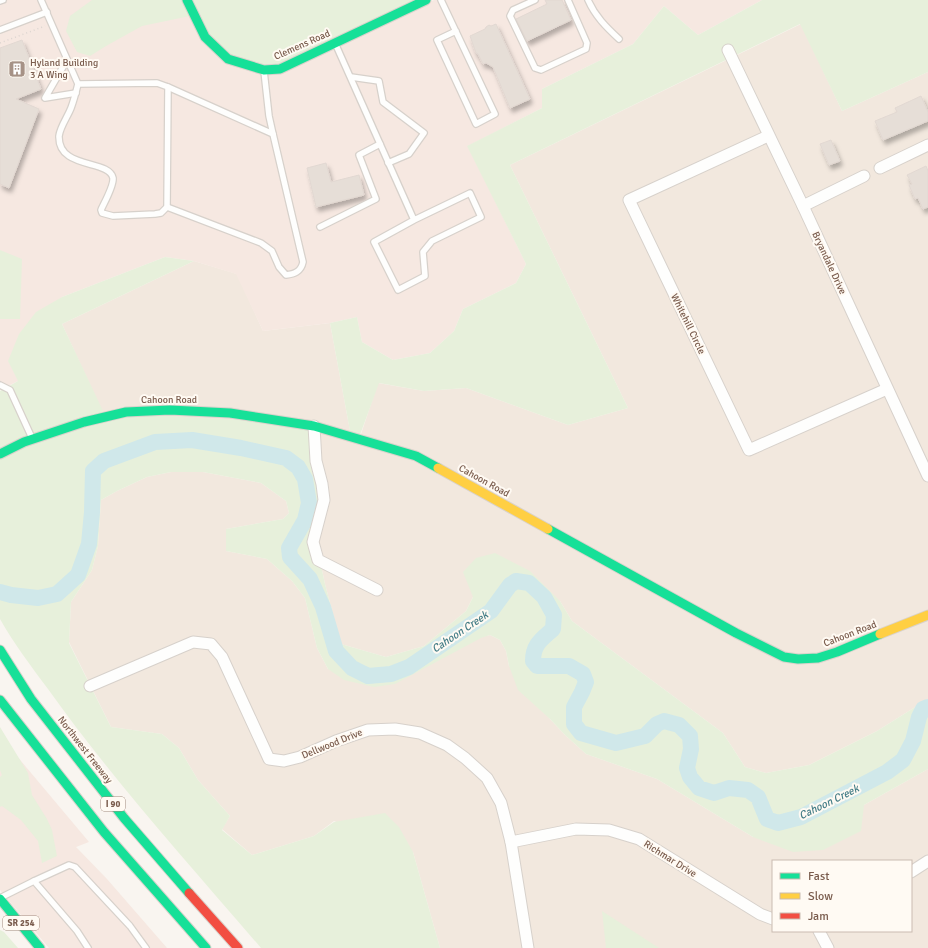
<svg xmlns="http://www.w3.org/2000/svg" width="928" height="948" font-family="Signika,sans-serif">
<defs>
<filter id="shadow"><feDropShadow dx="2.5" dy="4.5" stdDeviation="2" flood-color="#0004"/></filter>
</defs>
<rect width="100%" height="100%" fill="#f9f5f0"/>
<!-- residential -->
<g fill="#f2e8de" fill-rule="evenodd">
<polygon points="801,24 842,111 928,72 928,699 877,731 809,765 766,773 745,767 723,733 572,621 560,601 473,597 466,611 424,646 386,657 341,644 325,584 316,542 328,496 103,413 62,324 194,261 237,274 263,331 330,323 350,431 361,434 378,383 424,391 466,388 568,425 628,408 510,165"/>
<path d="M171,472H203L261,483L286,501L289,513L283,519L226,529V551L267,559L292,581L305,598L317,648L328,669L438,660L481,637L490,635L500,640L506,651L509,666L550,719L565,735L586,754L657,779L753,837L864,805L928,769V948H440L413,852L334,821L314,836L252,855L222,829L230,816L198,780L179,748L162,734L111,727L69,642L71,602L92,570L98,546L101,500L117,491L147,477ZM773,861H911V931H773Z"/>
</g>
<!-- commercial -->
<g fill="#f6e8e1">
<polygon points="0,0 183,0 282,71 434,0 762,0 698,35 664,6 633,44 542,89 542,108 468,146 526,264 516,283 463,309 454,331 430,353 393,360 362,342 357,317 330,323 263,331 236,274 194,261 165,257 62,297 18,381 0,390"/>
<polygon points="0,736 89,842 76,847 107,879 167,948 49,948 0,890"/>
</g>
<!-- green -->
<g fill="#e7f0db">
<polygon points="92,0 183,0 190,16 142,26 106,46 90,56 77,52 66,31 70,16"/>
<polygon points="192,0 415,0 279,64 259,65 230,55 208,33"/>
<polygon points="762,0 928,0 928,72 842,111 800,24 510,165 628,408 568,425 466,388 424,391 379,383 360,435 350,431 330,323 357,317 362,342 393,360 430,353 454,331 463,309 516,283 526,264 467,146 542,108 542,89 633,44 664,6 698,35"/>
<polygon points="0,250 22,259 20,319 0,319"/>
<path d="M165,257L194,261L62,324L104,413L317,424L321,465L316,542L325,584L341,644L386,657L424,646L466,611L473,597L463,572L476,558L495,553L530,571L560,601L572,621L723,733L745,767L766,773L809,765L877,731L928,699V769L864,805L861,831L823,850L793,852L753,837L657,779L586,754L565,735L550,719L518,690L509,666L506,651L500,640L490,635L481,638L395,684L374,687L344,680L328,669L317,648L305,598L292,581L267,559L226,551V529L283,519L289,513L286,501L261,483L203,472H171L147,477L117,491L101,500L98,546L92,570L71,602L69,643L111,727L162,734L179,748L198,780L230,816L222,830L252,855L314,836L334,822L385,813L399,827L413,852L440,948H261C188,863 113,780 48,689C31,666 14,644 0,619V391L18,381L8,361L19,334L36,312L62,297Z"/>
<polygon points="0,727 28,773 32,795 47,819 52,830 57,856 42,863 38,841 21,820 2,806 0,807 0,777 2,775 0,770"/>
<polygon points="602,911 659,948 606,948"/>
<polygon points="0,930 4,932 18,948 0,948"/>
</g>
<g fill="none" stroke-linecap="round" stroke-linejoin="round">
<!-- river -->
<path stroke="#d0e8ea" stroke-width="16" d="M0,592L11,595L38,598L57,594L78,575L89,544L92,512L93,471L104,461L155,442L192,440L241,448L286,458L298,467L305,479L309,503L305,520L289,548L290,557L310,579L323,607L336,651L352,668L368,676L391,674L409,667L491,611L510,585L516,581L529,583L544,597L554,615L553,629C542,639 533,644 533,661L537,666H569L583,674L586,682L582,692L574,707V724L581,733L616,743L645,736L657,724L664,721L679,725L690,736L691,749L687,768L690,777L699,788L714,793L729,788L748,790L758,797L767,819L778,823L801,817L887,772L903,760L913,741L919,717L923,709L928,707"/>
</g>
<!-- building -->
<g fill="#e6ded7" stroke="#e2d8d2" filter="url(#shadow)">
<polygon points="545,0 562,0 571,20 527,41 516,19 547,4"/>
<polygon points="496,24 530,99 510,108 493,67 486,63 483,64 478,54 476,53 470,36 485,29 486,27 489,25 491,26"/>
<polygon points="22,40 41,89 16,99 39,109 9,188 0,184 0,48"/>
<polygon points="921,96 928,112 928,121 883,140 875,121 897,112 895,108"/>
<polygon points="831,140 840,161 829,165 820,144"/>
<polygon points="326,163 331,182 359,175 364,195 316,207 307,168"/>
<polygon points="926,166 928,171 928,207 923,209 918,198 915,199 909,185 912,184 907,175"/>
</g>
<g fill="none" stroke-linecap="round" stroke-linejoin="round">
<!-- lane casing -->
<g stroke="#d7d1cb" stroke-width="8">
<g id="lane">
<path d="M41,0L78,84C76,92 74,100 71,108C68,116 60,127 59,136C58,170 109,159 113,178C114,186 104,203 101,210L102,213L113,216L155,214L161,213L167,207L168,87L157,83L78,84"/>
<polyline points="441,0 495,114 476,124 437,40 456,31"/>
<polyline points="535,0 513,10 510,16 535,68 541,70 586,49 587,43 568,0"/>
<path d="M588,0C595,16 606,27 619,39"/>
<polyline points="0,1 3,0"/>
<polyline points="0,30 47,12"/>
<polyline points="335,43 414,220 374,242 398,290 425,276 423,252 432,241 481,217 470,193 414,220"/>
<polyline points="67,60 45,98 76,93"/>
<polyline points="264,71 269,116 273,134"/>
<polyline points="351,77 379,81 383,102 424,133 409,154 388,163"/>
<path d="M167,207L261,243L272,251L279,267L286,275C294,274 301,272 303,262L273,134L168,87"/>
<polyline points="320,227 376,199 359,155 380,144"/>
<polyline points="0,385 10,390 32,438"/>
<polyline points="34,881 69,865 75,867 130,926 146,948"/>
<polyline points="2,897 34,881 77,931 88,948"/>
</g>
</g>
<!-- street casing -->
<g stroke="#d7d1cb" stroke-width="13">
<g id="street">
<polyline points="728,50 803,206 928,476"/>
<polyline points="768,136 629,200 749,450 887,389"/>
<polyline points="880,168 928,145"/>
<polyline points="803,206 864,176"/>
<polyline points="314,426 316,461 322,484 324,500 313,542 318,560 377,590"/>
<polyline points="90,686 193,642 211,644 222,657 269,759 284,761 300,757 336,741 368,730 395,729 420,733 447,745 465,758 487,778 501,803 511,842 528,948"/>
<polyline points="511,842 576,829 609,830 639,839 760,914 773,919"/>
<polyline points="911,872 928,861"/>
<polyline points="819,931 828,948"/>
</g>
</g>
<!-- fast casing -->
<g stroke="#d9d2cb" stroke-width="11">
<g id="fast">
<polyline points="187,0 205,37 228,59 264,70 280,69 426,0"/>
<polyline points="0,454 24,442 84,422 126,412 170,410 230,413 314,426 416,456 438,468"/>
<polyline points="548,529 736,633 784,657 798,659 818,658 837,652 880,634"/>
<polyline points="0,650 31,699 124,818 189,893"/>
<polyline points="0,700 104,832 206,948"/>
<polyline points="0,899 40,948"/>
</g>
</g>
<!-- slow casing -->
<g stroke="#d9d2cb" stroke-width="11">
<g id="slow">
<polyline points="438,468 548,529"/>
<polyline points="880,634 928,615"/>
</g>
</g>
<!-- jam casing -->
<g stroke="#d9d2cb" stroke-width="11">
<polyline id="jam" points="189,893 238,948"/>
</g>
<!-- path -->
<polyline stroke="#dcd5d0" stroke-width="1.5" stroke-dasharray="1 3" stroke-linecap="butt" points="0,43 45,26"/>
<!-- lane -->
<use href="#lane" stroke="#fefefd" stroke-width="5.5"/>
<!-- street -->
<use href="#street" stroke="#fefefd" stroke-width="11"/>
<!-- fast -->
<use href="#fast" stroke="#16e098" stroke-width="9"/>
<!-- slow -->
<use href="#slow" stroke="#ffcf43" stroke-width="9"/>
<!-- jam -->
<use href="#jam" stroke="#f24e42" stroke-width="9"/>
</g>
<!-- icons -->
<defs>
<g id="building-square" transform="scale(0.9)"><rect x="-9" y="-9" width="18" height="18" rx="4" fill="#a69286" stroke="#fffaf3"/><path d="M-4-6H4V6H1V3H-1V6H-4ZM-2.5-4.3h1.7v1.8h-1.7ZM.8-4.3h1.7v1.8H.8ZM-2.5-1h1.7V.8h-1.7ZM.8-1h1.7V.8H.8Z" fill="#fff"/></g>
</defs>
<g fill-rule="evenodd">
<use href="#building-square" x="17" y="69"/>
</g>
<g text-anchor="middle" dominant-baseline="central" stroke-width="4" stroke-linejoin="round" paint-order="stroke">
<!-- shield labels -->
<g fill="#fffaf3" stroke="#a28b7f" stroke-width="1">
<rect x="101" y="797" width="24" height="14" rx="3"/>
<rect x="3" y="916" width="36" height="14" rx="3"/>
</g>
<g font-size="9" font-weight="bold" fill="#7a5c4d">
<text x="113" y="804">I 90</text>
<text x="21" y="923">SR 254</text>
</g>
<!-- street labels -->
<g font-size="10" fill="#7a5c4d" stroke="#fffaf3">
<text transform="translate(302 45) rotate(-24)">Clemens Road</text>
<text transform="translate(829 263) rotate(65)">Bryandale Drive</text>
<text transform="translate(688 324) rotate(64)">Whitehill Circle</text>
<text x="169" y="400">Cahoon Road</text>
<text transform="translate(484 481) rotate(29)">Cahoon Road</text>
<text transform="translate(850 634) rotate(-21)">Cahoon Road</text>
<text transform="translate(332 744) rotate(-22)">Dellwood Drive</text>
<text transform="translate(85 750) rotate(52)">Northwest Freeway</text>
<text transform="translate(670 859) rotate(32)">Richmar Drive</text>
</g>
<!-- poi labels -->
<g font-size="10" fill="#7a5c4d" stroke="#fffaf3" text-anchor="start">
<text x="30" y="63">Hyland Building<tspan x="30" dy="12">3 A Wing</tspan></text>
</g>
<!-- water labels -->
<g font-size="11" font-style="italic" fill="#437c86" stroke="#fffaf3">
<text transform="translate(460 632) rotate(-34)">Cahoon Creek</text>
<text transform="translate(829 802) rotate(-26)">Cahoon Creek</text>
</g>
</g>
<!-- legend -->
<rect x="772" y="860" width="140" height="72" fill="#fffaf3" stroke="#cabbb1"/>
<rect x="780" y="873" width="20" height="6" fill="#16e098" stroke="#cabbb1"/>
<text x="808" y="880" font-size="12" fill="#7a5c4d">Fast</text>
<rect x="780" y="893" width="20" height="6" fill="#ffcf43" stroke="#cabbb1"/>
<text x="808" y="900" font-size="12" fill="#7a5c4d">Slow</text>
<rect x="780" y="913" width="20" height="6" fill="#f24e42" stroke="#cabbb1"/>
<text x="808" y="920" font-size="12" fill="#7a5c4d">Jam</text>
</svg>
